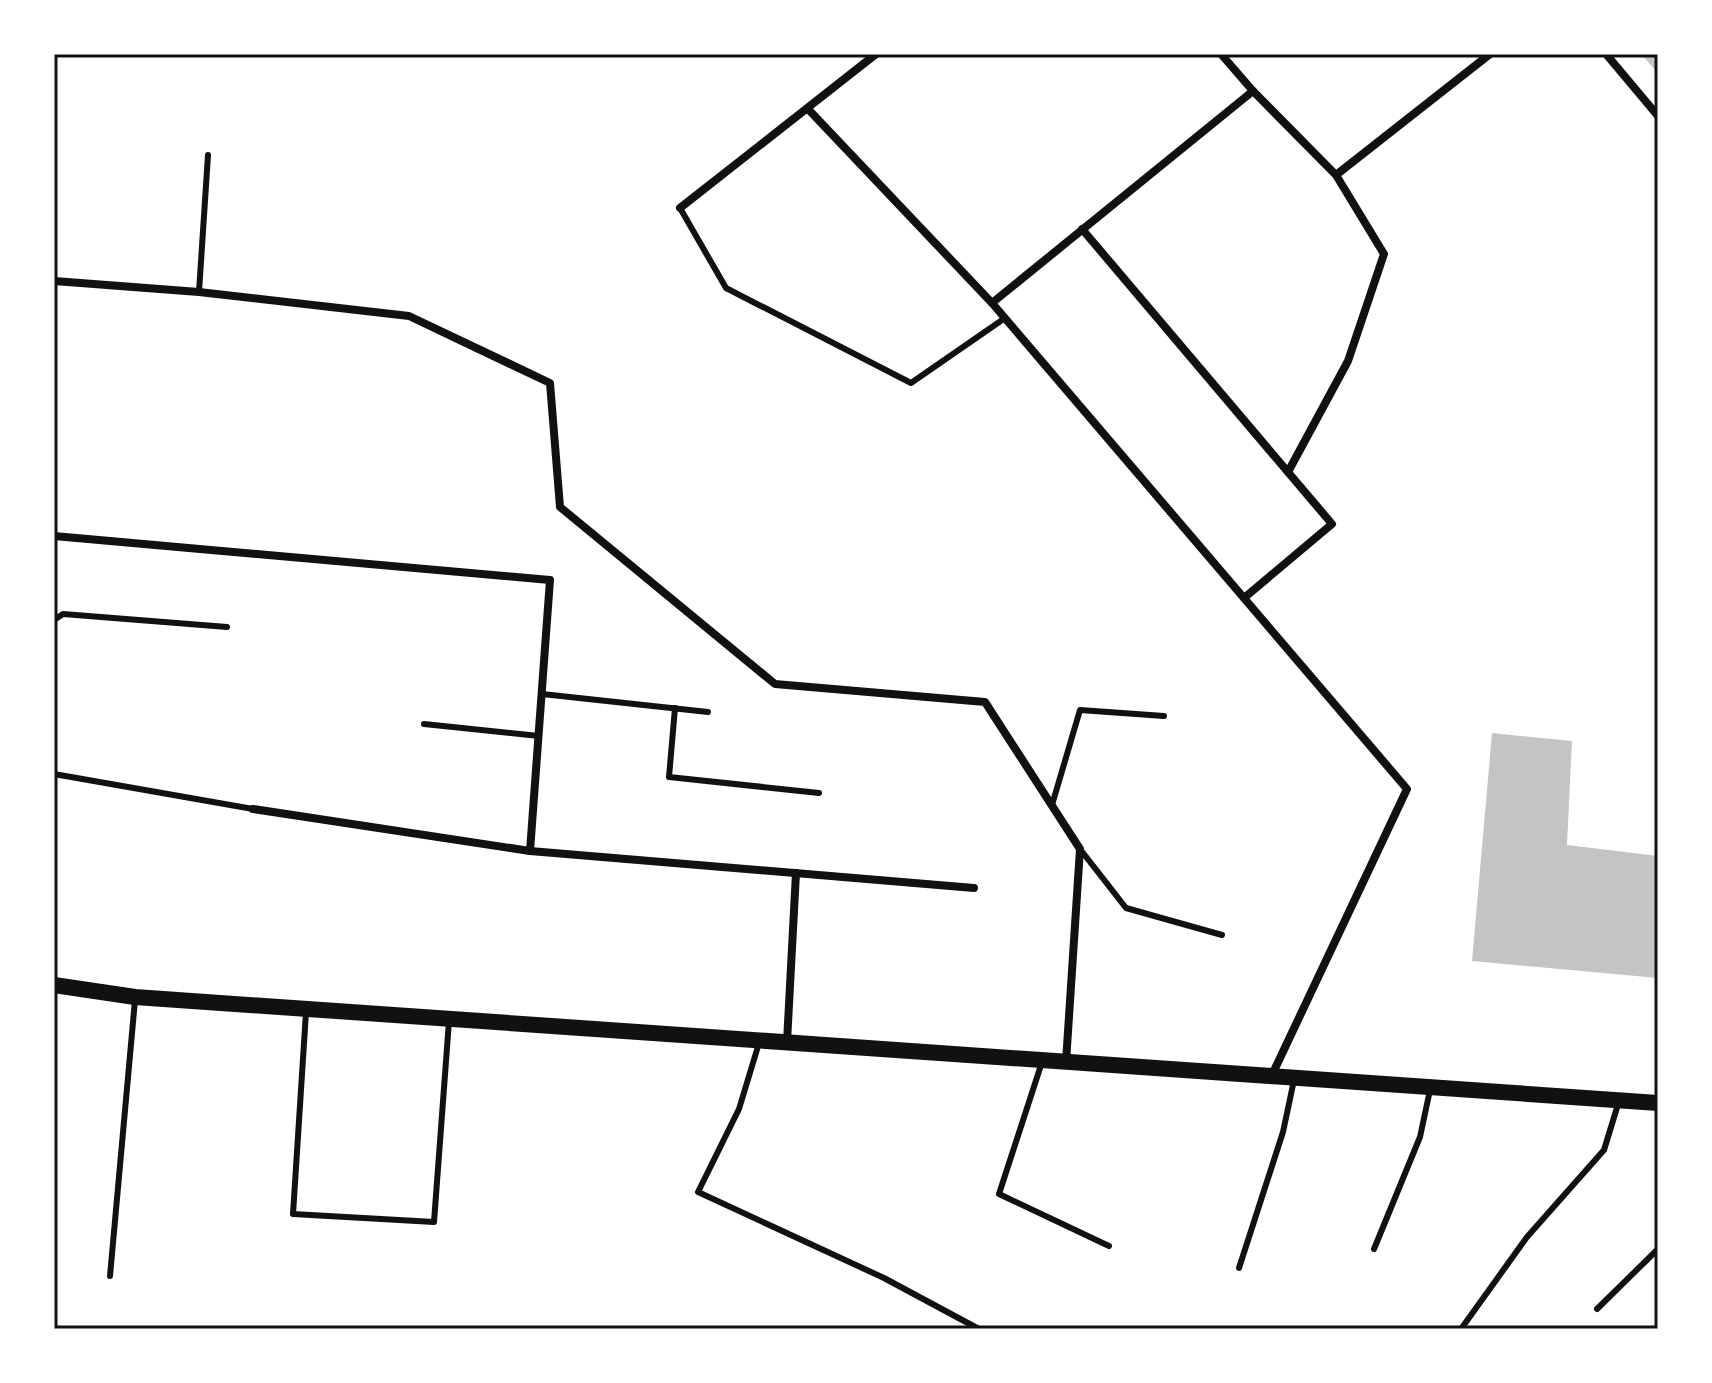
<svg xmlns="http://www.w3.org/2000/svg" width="1712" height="1383" font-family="'DM Sans',sans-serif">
<rect width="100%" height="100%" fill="#fff"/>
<!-- building -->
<g fill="#c4c4c4">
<polygon points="1641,54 1658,54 1658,73"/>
<polygon points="1492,733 1572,741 1567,845 1658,856 1658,978 1472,961"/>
</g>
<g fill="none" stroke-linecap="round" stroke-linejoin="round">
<!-- service -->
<g stroke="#111" stroke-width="6">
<polyline points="680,208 726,288 911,383 1005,318"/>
<polyline points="199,292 208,155"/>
<polyline points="54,620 63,614 227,627"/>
<polyline points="542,694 708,712"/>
<polyline points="675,708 669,777 819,793"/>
<polyline points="424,724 539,736"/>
<polyline points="54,774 253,809"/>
<polyline points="1052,805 1080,710 1164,716"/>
<polyline points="1080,849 1126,908 1222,935"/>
<polyline points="306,1012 293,1214 434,1222 449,1021"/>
<polyline points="759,1043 739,1109 698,1192 884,1278 979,1329"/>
<polyline points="1042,1062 999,1194 1109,1246"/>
<polyline points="1374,1249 1420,1137 1430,1090"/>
<polyline points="1239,1268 1283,1132 1294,1080"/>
<polyline points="110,1276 135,1000"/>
<polyline points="1597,1309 1658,1249"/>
<polyline points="1461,1329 1527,1237 1604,1150 1619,1101"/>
</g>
<!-- minor -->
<g stroke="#111" stroke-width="8">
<polyline points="1221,54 1253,91 1336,175 1384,254 1348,361 1288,472"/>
<polyline points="1606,54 1658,116"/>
<polyline points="808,109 992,303 1407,789 1272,1075"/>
<polyline points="1336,175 1490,54"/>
<polyline points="680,208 876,54"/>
<polyline points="1082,229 1332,524 1244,598"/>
<polyline points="54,281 199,292 409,316 550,383 560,507 775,684 985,702 1080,849 1066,1062"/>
<polyline points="992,303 1253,91"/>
<polyline points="54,536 550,580 530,851"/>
<polyline points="253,809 530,851 974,888"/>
<polyline points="787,1042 796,873"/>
</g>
<!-- secondary -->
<polyline stroke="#111" stroke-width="16" points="54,985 135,997 1658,1103"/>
</g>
<!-- border -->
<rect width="1712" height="1383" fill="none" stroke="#ffffff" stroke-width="112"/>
<rect x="56" y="56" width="1600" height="1271" fill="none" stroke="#111" stroke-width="3"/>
</svg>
